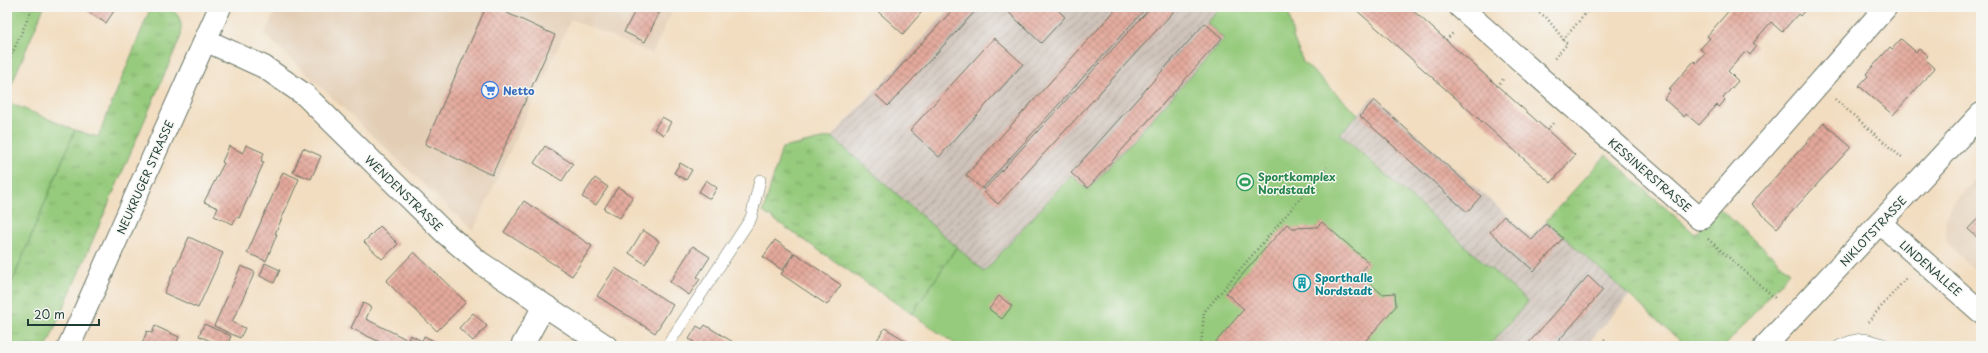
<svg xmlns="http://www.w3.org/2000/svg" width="1988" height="353" font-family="'Playpen Sans',sans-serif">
<defs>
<pattern id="industrial-furrows" width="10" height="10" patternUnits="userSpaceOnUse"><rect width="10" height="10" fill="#cec2b9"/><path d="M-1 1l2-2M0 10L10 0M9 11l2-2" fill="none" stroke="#a79f97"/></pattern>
<pattern id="grass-tufts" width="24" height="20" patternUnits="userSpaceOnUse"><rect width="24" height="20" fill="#96cb7d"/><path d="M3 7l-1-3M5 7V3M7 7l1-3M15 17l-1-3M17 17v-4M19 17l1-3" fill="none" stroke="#7aa667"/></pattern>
<pattern id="building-cross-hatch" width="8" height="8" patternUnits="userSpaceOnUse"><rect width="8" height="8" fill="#e4a99c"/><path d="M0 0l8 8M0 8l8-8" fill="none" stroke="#b88b80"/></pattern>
</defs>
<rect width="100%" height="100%" fill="#f6f6f2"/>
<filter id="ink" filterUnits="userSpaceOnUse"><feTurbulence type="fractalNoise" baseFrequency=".025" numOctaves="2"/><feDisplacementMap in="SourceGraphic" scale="8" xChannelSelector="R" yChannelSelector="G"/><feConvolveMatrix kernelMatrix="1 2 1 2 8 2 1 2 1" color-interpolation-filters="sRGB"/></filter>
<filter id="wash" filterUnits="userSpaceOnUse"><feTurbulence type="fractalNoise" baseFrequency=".012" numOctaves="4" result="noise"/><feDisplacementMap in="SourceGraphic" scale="16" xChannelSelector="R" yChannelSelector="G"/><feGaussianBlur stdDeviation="0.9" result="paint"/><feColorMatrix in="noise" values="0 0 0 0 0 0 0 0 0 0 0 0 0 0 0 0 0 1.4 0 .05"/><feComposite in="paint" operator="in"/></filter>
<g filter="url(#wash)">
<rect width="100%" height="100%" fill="#f2ddc0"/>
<!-- built -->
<g fill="#e3cdb4">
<polygon points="277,7 674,7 652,54 571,19 473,231 265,34"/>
<polygon points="1981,173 1981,276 1947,243 1945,221 1954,202"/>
</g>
<!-- industrial -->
<g fill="url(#industrial-furrows)">
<polygon points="952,7 1220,7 1206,22 1224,39 1088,190 1071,175 984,272 832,137"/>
<polygon points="1374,96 1531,237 1546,221 1629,296 1585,346 1489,346 1528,302 1340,134"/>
</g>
<!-- grass -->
<g fill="url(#grass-tufts)" stroke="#5a8458">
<path d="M151,7C172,7 183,11 181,36L47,346H7V294L75,130L98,137Z"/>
<polygon points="832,137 957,247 912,314 763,212 782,148"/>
<polygon points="1606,155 1695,234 1719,208 1790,272 1725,346 1686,346 1546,221"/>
</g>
<!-- garden -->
<g fill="#96cb7d" stroke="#5a8458">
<polygon points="7,7 44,7 7,95"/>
<polygon points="1220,7 1288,7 1293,37 1303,62 1358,114 1340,134 1528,302 1489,346 958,346 912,314 957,247 984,272 1071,175 1088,190 1224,39 1206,22"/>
<polygon points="7,102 75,130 7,294"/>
</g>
<g id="blocks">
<!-- building -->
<g fill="url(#building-cross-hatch)">
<polygon points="88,7 114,7 116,8 106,23 86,11"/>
<polygon points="486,7 494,7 555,35 492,175 425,144"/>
<polygon points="637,7 662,7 645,42 624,32"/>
<polygon points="873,7 926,7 903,34"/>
<polygon points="955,7 979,7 888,106 875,94"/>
<polygon points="1003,7 1055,7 1065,17 1041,43"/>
<polygon points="1118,7 1147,7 982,189 966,175"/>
<polygon points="1151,7 1178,7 998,204 983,191"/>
<polygon points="1353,7 1409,7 1575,155 1551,183"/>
<polygon points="1732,7 1804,7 1806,9 1800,16 1798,14 1782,32 1771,22 1753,43 1757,46 1750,55 1746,51 1728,71 1738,81 1723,98 1725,100 1719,107 1717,105 1699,125 1686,114 1684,117 1664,99 1671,90 1669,89 1694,61 1696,63 1705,53 1700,49 1710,38 1707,36"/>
<polygon points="1205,23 1222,38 1088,188 1071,173"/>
<polygon points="994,38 1023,64 939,157 910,130"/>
<polygon points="1901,39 1916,52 1919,49 1928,56 1925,59 1935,68 1893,115 1859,86 1868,76 1866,74 1890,47 1892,49"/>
<polygon points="1374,100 1481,196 1467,212 1360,116"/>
<polygon points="662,117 671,122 664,135 654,129"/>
<polygon points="1824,123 1851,147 1777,228 1751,204"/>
<polygon points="246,145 264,153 261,161 264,162 239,218 236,217 233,224 214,216 218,208 204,202 224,163 222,162 229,146 243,153"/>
<polygon points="545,146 573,164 562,181 534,163"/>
<polygon points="303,148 321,156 311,179 293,172"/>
<polygon points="680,163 692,170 686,180 674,173"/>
<polygon points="283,172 299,179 275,234 277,234 266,261 247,253"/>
<polygon points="595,178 608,187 596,205 582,197"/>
<polygon points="706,180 717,188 710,199 699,192"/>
<polygon points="618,187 633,197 620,218 604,209"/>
<polygon points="524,201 592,246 572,276 504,232"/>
<polygon points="1981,215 1981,241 1968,229"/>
<polygon points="1504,216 1532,240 1546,224 1563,238 1534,271 1490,232"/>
<polygon points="1322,222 1369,263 1359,274 1382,294 1395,293 1396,306 1361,346 1219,346 1215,343 1244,309 1226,293 1287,224 1292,228 1317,227"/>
<polygon points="380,226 398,244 382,259 364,242"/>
<polygon points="643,230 659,241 645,264 629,253"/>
<polygon points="189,237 223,253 198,308 164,293"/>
<polygon points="775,240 794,253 782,270 763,257"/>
<polygon points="693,246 710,257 697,277 700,279 689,295 670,282"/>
<polygon points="414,252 466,302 437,331 386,281"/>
<polygon points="795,253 841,285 827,305 781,274"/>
<polygon points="265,263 280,270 274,283 260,276"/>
<polygon points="241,266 255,272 232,322 245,328 240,338 214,326"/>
<polygon points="615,268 673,305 655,333 597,296"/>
<polygon points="1588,276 1603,290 1554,346 1526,346"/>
<polygon points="999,296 1012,306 1002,319 989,309"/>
<polygon points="363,303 371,307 366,319 408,340 410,335 422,341 424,336 440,344 439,346 388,346 351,328"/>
<polygon points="473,313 487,326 473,341 459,328"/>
<polygon points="204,324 231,336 227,346 222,346 199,336"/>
<polygon points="705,325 733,342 739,346 692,346 694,342 689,339 697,326 702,329"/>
<polygon points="155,326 179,337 175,346 141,346 147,331 152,333"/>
<polygon points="885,328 908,342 905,346 873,346"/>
</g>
</g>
</g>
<g filter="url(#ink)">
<use href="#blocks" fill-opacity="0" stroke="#697565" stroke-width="1"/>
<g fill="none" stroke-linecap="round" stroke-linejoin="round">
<!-- lane casing -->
<g stroke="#697565" stroke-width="12">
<g id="lane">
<polyline points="667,346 751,218 760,180"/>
<path d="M1839,346C1860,336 1867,338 1888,346"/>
</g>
</g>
<!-- street casing -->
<g stroke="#697565" stroke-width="24">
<g id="street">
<polyline points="1460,7 1700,219 1886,7"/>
<polyline points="205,40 264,67 305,95 445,233 479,262 606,346"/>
<polyline points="1880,223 1981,312"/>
<polyline points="522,346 544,306"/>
<polyline points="1765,346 1981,114"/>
</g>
</g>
<!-- primary casing -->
<g stroke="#697565" stroke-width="24">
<polyline id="primary" points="69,346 220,7"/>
</g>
<!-- path -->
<g stroke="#697565" stroke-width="2.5" stroke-dasharray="1 3" stroke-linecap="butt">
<polyline points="1529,7 1546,17 1567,44 1553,60"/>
<polyline points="1446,40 1454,32"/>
<polyline points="1563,40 1591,7"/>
<polyline points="7,65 33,7"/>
<polyline points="1497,86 1505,77"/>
<polyline points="1835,99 1902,158"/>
<polyline points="1547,130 1555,121"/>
<polyline points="1708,239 1776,299"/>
<polyline points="1868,322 1907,277"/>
<polyline points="1201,346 1204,312 1327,167"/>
<polyline points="1599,346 1605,339"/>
</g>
<!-- lane -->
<use href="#lane" stroke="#fff" stroke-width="11"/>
<!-- street -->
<use href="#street" stroke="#fff" stroke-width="22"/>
<!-- primary -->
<use href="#primary" stroke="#fff" stroke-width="22"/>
</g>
</g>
<!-- icons -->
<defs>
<g id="supermarket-ring" transform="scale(0.9)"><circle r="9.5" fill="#f6f6f2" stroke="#3f7fe0" stroke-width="1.5"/><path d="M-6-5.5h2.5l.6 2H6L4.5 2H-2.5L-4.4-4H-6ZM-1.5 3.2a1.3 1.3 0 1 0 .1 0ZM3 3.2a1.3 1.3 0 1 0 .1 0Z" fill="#3f7fe0"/></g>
<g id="stadium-ring" transform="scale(0.9)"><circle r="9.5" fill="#f6f6f2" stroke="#2e9e5b" stroke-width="1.5"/><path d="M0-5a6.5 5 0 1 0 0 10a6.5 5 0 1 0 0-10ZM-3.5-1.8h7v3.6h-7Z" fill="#2e9e5b"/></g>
<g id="building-ring" transform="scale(0.9)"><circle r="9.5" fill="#f6f6f2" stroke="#0f9aa8" stroke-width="1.5"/><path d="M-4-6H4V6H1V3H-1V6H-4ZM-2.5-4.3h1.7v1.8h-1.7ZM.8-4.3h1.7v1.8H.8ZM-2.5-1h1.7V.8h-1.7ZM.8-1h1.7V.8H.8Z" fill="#0f9aa8"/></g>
</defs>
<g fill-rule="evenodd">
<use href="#supermarket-ring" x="490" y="90"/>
<use href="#stadium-ring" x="1245" y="182"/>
<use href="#building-ring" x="1302" y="283"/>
</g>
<g text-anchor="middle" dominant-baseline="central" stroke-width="3" stroke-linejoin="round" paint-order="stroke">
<!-- shop labels -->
<g font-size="11" font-weight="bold" fill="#366cbe" stroke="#f6f6f2" text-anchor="start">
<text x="503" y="90">Netto</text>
</g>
<!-- street labels -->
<g font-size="11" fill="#1f3d34" stroke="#f6f6f2">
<text transform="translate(1650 175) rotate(41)">KESSINERSTRASSE</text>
<text transform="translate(145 177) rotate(-66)">NEUKRUGER STRASSE</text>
<text transform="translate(404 193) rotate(44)">WENDENSTRASSE</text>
<text transform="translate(1873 231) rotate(-47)">NIKLOTSTRASSE</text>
<text transform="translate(1931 268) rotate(41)">LINDENALLEE</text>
</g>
<!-- leisure labels -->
<g font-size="11" font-weight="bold" fill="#27864d" stroke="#f6f6f2" text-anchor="start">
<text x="1258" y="176">Sportkomplex<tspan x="1258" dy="13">Nordstadt</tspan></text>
</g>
<!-- culture labels -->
<g font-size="11" font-weight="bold" fill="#0d838f" stroke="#f6f6f2" text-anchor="start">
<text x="1315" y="277">Sporthalle<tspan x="1315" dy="13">Nordstadt</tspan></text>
</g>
</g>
<!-- margin -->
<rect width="1988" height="353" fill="none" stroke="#f6f6f2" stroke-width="24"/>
<!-- scale -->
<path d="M28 319v6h71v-6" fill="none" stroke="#1f3d34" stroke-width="2"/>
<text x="34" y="319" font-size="12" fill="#1f3d34" stroke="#f6f6f2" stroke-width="3" paint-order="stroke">20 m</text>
</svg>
